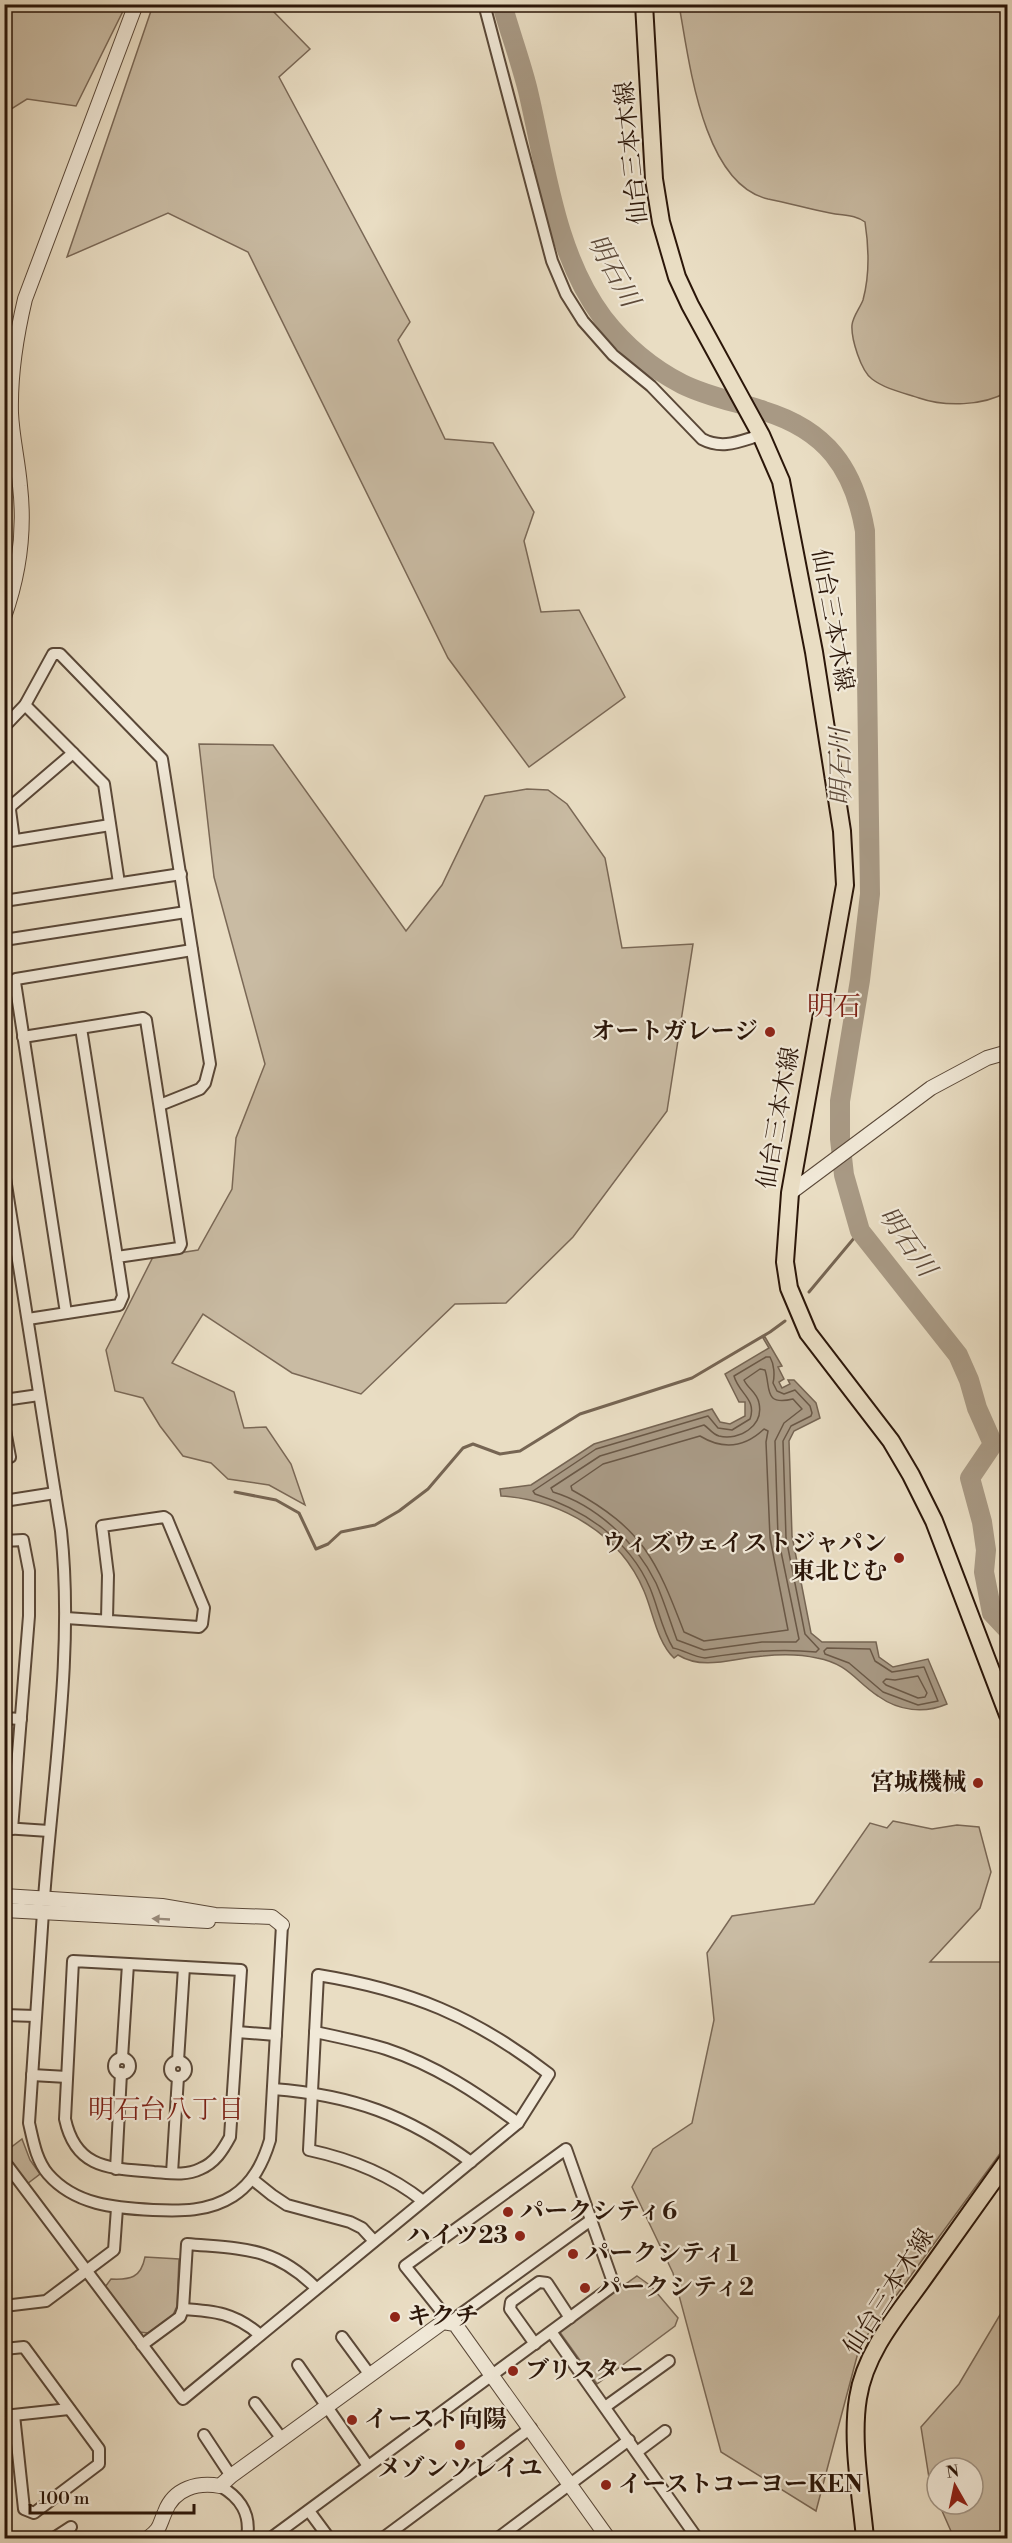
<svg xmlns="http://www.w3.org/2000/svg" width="1012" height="2543" font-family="'Libre Bodoni','Noto Serif JP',serif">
<rect width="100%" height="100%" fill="#e9ddc3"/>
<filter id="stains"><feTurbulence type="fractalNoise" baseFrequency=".00333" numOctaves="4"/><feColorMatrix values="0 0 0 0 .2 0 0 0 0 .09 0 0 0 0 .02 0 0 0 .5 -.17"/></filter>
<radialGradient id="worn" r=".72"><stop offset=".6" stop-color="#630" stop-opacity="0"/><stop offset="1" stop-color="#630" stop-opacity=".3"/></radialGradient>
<!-- green -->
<g fill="#c9bba3" stroke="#7a6856" stroke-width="1.5">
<polygon points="4,5 126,5 76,106 27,99 5,113"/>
<polygon points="153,5 272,5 271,9 310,49 279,77 410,322 398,340 445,439 493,443 534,512 524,541 541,612 579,610 625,697 529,767 448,658 248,252 168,213 67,257"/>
<path d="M679,5H1007V392C983,406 945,407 919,398C904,393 885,389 872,379C861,371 851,339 852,325C853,316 860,308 863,300C870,274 869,248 865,222C854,214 844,216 830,213C809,209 789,203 768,199C702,184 689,59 679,5Z"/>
<polygon points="199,744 273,745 406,931 442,885 485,796 527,789 548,790 567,804 605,858 622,948 693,944 667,1111 573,1237 506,1303 455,1304 361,1394 292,1373 203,1314 172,1363 234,1392 244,1428 266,1427 291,1464 305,1505 269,1485 228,1479 211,1463 183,1456 160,1426 143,1398 115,1391 106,1350 153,1257 198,1250 232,1189 236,1138 265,1064 214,877"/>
<polygon points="893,1821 932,1829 957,1825 979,1827 991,1872 980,1908 930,1962 1007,1962 1007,2144 860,2345 816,2511 721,2452 673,2273 632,2187 653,2149 692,2123 714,2020 707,1953 732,1916 814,1904 870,1823 887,1828"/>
<polygon points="22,2139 30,2160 40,2174 27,2184 5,2152"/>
<path d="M145,2257L179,2259L177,2306L173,2315L148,2333L139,2332L105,2287L111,2279C130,2280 141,2278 145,2257Z"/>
<polygon points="637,2276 651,2286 678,2318 675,2326 597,2384 559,2331"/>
<polygon points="1007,2303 1007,2538 954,2538 939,2504 973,2504 973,2468 937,2468 937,2500 930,2484 921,2427 959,2384"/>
</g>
<!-- water -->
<path fill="#a89984" stroke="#766553" stroke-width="1.5" d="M765,1337L782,1366L778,1367L784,1379L779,1382L782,1388L790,1384L788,1380H794L816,1403L820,1418L794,1431L789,1441L792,1536L811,1633L822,1642H876L879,1657L893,1667L928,1659L947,1704C924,1714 899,1711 878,1696C855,1681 849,1664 817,1658C800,1654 781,1654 763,1656C734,1658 704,1671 678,1655L674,1658C657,1642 653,1612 644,1591C620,1533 560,1500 501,1496L500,1489L531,1485L594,1444L712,1409L720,1422L730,1424L745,1416V1402H739L725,1374L769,1348L763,1338Z"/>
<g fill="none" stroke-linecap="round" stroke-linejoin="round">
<!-- shore -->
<g stroke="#6a5846" stroke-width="1.5">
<path d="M766,1357H770C774,1364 775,1375 773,1383L777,1391L784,1394L795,1390L810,1406L812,1413L811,1416L791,1426L783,1441L786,1538L805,1634L819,1649L816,1652C778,1648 743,1652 705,1658C693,1657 684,1650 673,1648C662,1630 658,1607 650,1588C629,1539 583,1509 535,1494L533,1491L596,1449L708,1416L718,1428L732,1430L750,1419C757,1399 739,1394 734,1376Z"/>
<path d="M760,1369L765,1370C771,1388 763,1406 793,1399L802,1409L784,1423L775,1441L778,1537L799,1639L796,1642H762L704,1650L677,1640C670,1621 664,1601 656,1583C636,1542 596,1505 553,1492L551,1488L600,1456L704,1425C709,1428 712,1434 719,1436C739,1441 764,1426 759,1403C757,1392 748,1389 744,1380Z"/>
<path d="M764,1429L768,1431L766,1442L770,1538L788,1630L704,1641L684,1632C656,1559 643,1529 572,1490L571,1486L603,1464L700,1436C723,1450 744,1448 764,1429Z"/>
<polygon points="827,1648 870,1649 875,1661 892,1672 924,1667 938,1701 918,1705 883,1692 849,1663 825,1654 824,1651"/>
<polygon points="918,1676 927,1693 925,1697 918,1698 886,1685 883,1682 886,1679 895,1680"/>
</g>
<!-- stream -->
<g stroke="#766553" stroke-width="3">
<polyline points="809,1292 860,1231"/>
<polyline points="235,1492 276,1500 299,1513 316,1549 328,1544 341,1532 375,1525 399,1511 428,1489 463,1448 473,1444 500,1454 520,1451 580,1414 692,1378 770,1332 785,1321"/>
</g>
<!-- river -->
<path stroke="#a89984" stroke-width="20" d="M502,4C510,33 521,62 528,91C546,167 555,254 603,318C624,345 651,368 682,384C708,397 737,402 764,411C826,430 854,468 865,531L870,894L860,980L840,1101V1139L844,1175L860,1231L958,1355L969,1380L977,1408L993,1444L970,1478L982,1522L986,1550L984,1572L992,1613L1008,1630"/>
<!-- minor casing -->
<g stroke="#5a4838" stroke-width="14">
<g id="minor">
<path d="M484,4L552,261L566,294L583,321L613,355L651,386L702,439C723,450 740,441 761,435"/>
<polyline points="25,705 104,784 119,883"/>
<polyline points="4,727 25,705 53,654 60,654 162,759 210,1064 205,1083 200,1089 160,1105"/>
<polyline points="14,840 10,810 11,806 73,753"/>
<polyline points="4,842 110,825"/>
<polyline points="4,901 181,874"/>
<polyline points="4,940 186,912"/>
<polyline points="81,1028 117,1257"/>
<polyline points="23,1037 143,1018 146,1020 181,1244 179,1248 117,1257 123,1296 119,1305 28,1319"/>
<path d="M4,1172L61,1531C74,1650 53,1778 44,1898"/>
<polyline points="66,1313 15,982 16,979 192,950"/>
<polyline points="4,1400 39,1395"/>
<polyline points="4,1425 10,1457 4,1460"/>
<polyline points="4,1501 55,1493"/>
<polyline points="4,1541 23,1540 29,1571 29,1616 12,1829"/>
<polyline points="66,1618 199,1627 202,1624 204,1608 167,1519 164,1517 102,1526 108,1575 107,1619"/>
<polyline points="4,1718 21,1719"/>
<polyline points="4,1828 49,1831"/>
<path d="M43,1912L29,2123C33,2140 36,2160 48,2174C75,2205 115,2208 153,2210C181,2211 208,2212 233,2196C253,2183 263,2163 270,2140L282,1925"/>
<path d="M73,1961L241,1970L230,2137C223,2150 215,2163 200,2169C186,2176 169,2173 154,2172C111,2168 76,2170 65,2119Z"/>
<polyline points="4,2015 36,2016"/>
<polyline points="237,2032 276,2035"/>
<path d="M315,2032C339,2037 363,2042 386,2049C435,2065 477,2093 518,2123"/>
<polyline points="122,2058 128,1964"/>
<circle cx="122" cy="2066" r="8"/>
<polyline points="178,2061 184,1967"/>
<circle cx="178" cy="2069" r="8"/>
<polyline points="32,2075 67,2077"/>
<path d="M273,2089C352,2095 407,2115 471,2162"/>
<path d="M4,2161L183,2399L518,2123L549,2074C474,2016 410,1990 318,1975L309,2150C351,2159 389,2174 423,2201"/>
<polyline points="116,2169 121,2073"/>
<polyline points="172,2173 178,2077"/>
<polyline points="252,2179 272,2195 287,2205 350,2222 362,2228 374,2241"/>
<polyline points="4,2306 46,2301 114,2250 117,2208"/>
<path d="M183,2309C215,2311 235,2313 260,2335"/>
<polyline points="552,2333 697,2538"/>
<polyline points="342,2337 370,2375"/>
<polyline points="535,2344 510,2309 511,2302 539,2282 547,2283 570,2318"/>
<path d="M142,2345L180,2317L183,2309L187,2244C242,2249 274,2246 316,2288"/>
<polyline points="4,2349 24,2347 99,2449 99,2464 34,2513 24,2509 14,2415"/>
<polyline points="298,2365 368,2466"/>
<polyline points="255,2403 282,2439"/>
<polyline points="605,2407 669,2361"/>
<polyline points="4,2416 69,2409"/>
<polyline points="204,2435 231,2476"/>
<polyline points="637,2452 665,2431"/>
<path d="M220,2486C241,2498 251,2514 247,2538"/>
<polyline points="309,2511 329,2538"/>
<polyline points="54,2538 71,2527"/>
<polyline points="271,2538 614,2285 566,2149 405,2266 450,2322 591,2220"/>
<polyline points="383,2538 531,2428"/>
<polyline points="498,2538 629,2440"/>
</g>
</g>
<!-- tertiary casing -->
<g stroke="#5a4838" stroke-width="16">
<g id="tertiary">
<path d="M4,617C19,575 25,530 20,486C18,461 12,437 11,413C10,374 16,337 25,299L136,4"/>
<polyline points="790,1193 931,1088 987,1058 1008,1052"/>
<polyline points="4,1896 162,1906 215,1915 272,1917 282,1925"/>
<polyline points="4,1910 208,1921"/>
<path d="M148,2538C161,2529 159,2525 165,2512C174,2488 198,2482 220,2486L231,2476L443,2322L455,2324L608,2538"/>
</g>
</g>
<!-- primary casing -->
<g stroke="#2b1609" stroke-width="20">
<g id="primary">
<polyline points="644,4 654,179 661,222 677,277 690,305 761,435 781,481 814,652 842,831 845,885 790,1193 785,1262 789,1288 808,1333 891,1441 911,1475 934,1521 1008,1715"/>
<path d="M865,2538C861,2494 851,2441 858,2398C865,2351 900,2312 926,2275C953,2237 980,2199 1008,2160"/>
</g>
</g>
<!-- minor -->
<use href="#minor" stroke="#f1e9d8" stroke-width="10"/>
<!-- tertiary -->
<use href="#tertiary" stroke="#f1e9d8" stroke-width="14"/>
<!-- primary -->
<use href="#primary" stroke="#e9ddc3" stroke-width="16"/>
</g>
<!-- one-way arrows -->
<defs><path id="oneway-solid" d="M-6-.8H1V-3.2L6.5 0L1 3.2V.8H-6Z" transform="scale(1.5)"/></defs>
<use fill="#988a7b" href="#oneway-solid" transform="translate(161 1919) rotate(-177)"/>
<!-- markers -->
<g fill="#8f2418" stroke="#f1e9d8" stroke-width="2">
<circle cx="770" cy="1032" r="6"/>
<circle cx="899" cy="1558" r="6"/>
<circle cx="978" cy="1783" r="6"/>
<circle cx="508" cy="2212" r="6"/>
<circle cx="520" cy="2236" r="6"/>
<circle cx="573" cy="2254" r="6"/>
<circle cx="585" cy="2288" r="6"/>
<circle cx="395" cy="2317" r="6"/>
<circle cx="513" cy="2371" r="6"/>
<circle cx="352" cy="2420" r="6"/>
<circle cx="460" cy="2445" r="6"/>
<circle cx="606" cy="2485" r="6"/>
</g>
<g text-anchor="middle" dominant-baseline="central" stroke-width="4.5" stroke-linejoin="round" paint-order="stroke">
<!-- street labels -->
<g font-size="24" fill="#2b1609" stroke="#f1e9d8">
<text transform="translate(632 153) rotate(-96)">仙台三本木線</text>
<text transform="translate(832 620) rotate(80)">仙台三本木線</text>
<text transform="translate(779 1118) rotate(-80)">仙台三本木線</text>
<text transform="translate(889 2292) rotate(-57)">仙台三本木線</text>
</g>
<!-- poi labels -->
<g font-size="24" font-weight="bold" fill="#2b1609" stroke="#f1e9d8" text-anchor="start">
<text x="758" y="1032" text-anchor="end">オートガレージ</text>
<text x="887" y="1544" text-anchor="end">ウィズウェイストジャパン<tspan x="887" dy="28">東北じむ</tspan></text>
<text x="966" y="1783" text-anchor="end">宮城機械</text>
<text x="520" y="2212">パークシティ6</text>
<text x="508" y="2236" text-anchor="end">ハイツ23</text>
<text x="585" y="2254">パークシティ1</text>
<text x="597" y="2288">パークシティ2</text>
<text x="407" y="2317">キクチ</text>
<text x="525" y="2371">ブリスター</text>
<text x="364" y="2420">イースト向陽</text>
<text x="460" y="2469" text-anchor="middle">メゾンソレイユ</text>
<text x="618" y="2485">イーストコーヨーKEN</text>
</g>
<!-- water labels -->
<g font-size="26" font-style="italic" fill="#5d4a3a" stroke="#f1e9d8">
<text transform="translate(613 271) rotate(61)">明石川</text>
<text transform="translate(841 767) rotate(-91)">明石川</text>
<text transform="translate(907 1242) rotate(55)">明石川</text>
</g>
<!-- neighbourhood labels -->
<g font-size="26" fill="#7a1f14" stroke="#f1e9d8">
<text x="166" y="2110">明石台八丁目</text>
</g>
<!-- quarter labels -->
<g font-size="27" fill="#7a1f14" stroke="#f1e9d8">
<text x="834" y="1007">明石</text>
</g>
</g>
<!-- margin -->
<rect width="1012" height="2543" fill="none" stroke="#e9ddc3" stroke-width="24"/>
<rect x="6" y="6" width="1000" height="2531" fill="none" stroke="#2b1609" stroke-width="3"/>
<rect x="12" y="12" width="988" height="2519" fill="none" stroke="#2b1609" stroke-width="1.5"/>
<!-- north arrow -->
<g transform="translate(955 2486) rotate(351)"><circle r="28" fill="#f1e9d8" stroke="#a29585" stroke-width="1.5"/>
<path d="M0-4.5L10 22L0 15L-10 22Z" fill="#8f2418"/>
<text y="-9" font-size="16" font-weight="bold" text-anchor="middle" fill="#2b1609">N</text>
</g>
<!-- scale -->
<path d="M30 2504v9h164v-9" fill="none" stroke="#2b1609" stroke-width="3"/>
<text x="39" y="2504" font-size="18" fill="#2b1609" stroke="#f1e9d8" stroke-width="4.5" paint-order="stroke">100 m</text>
<rect width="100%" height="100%" filter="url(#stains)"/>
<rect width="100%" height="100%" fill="url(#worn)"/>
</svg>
